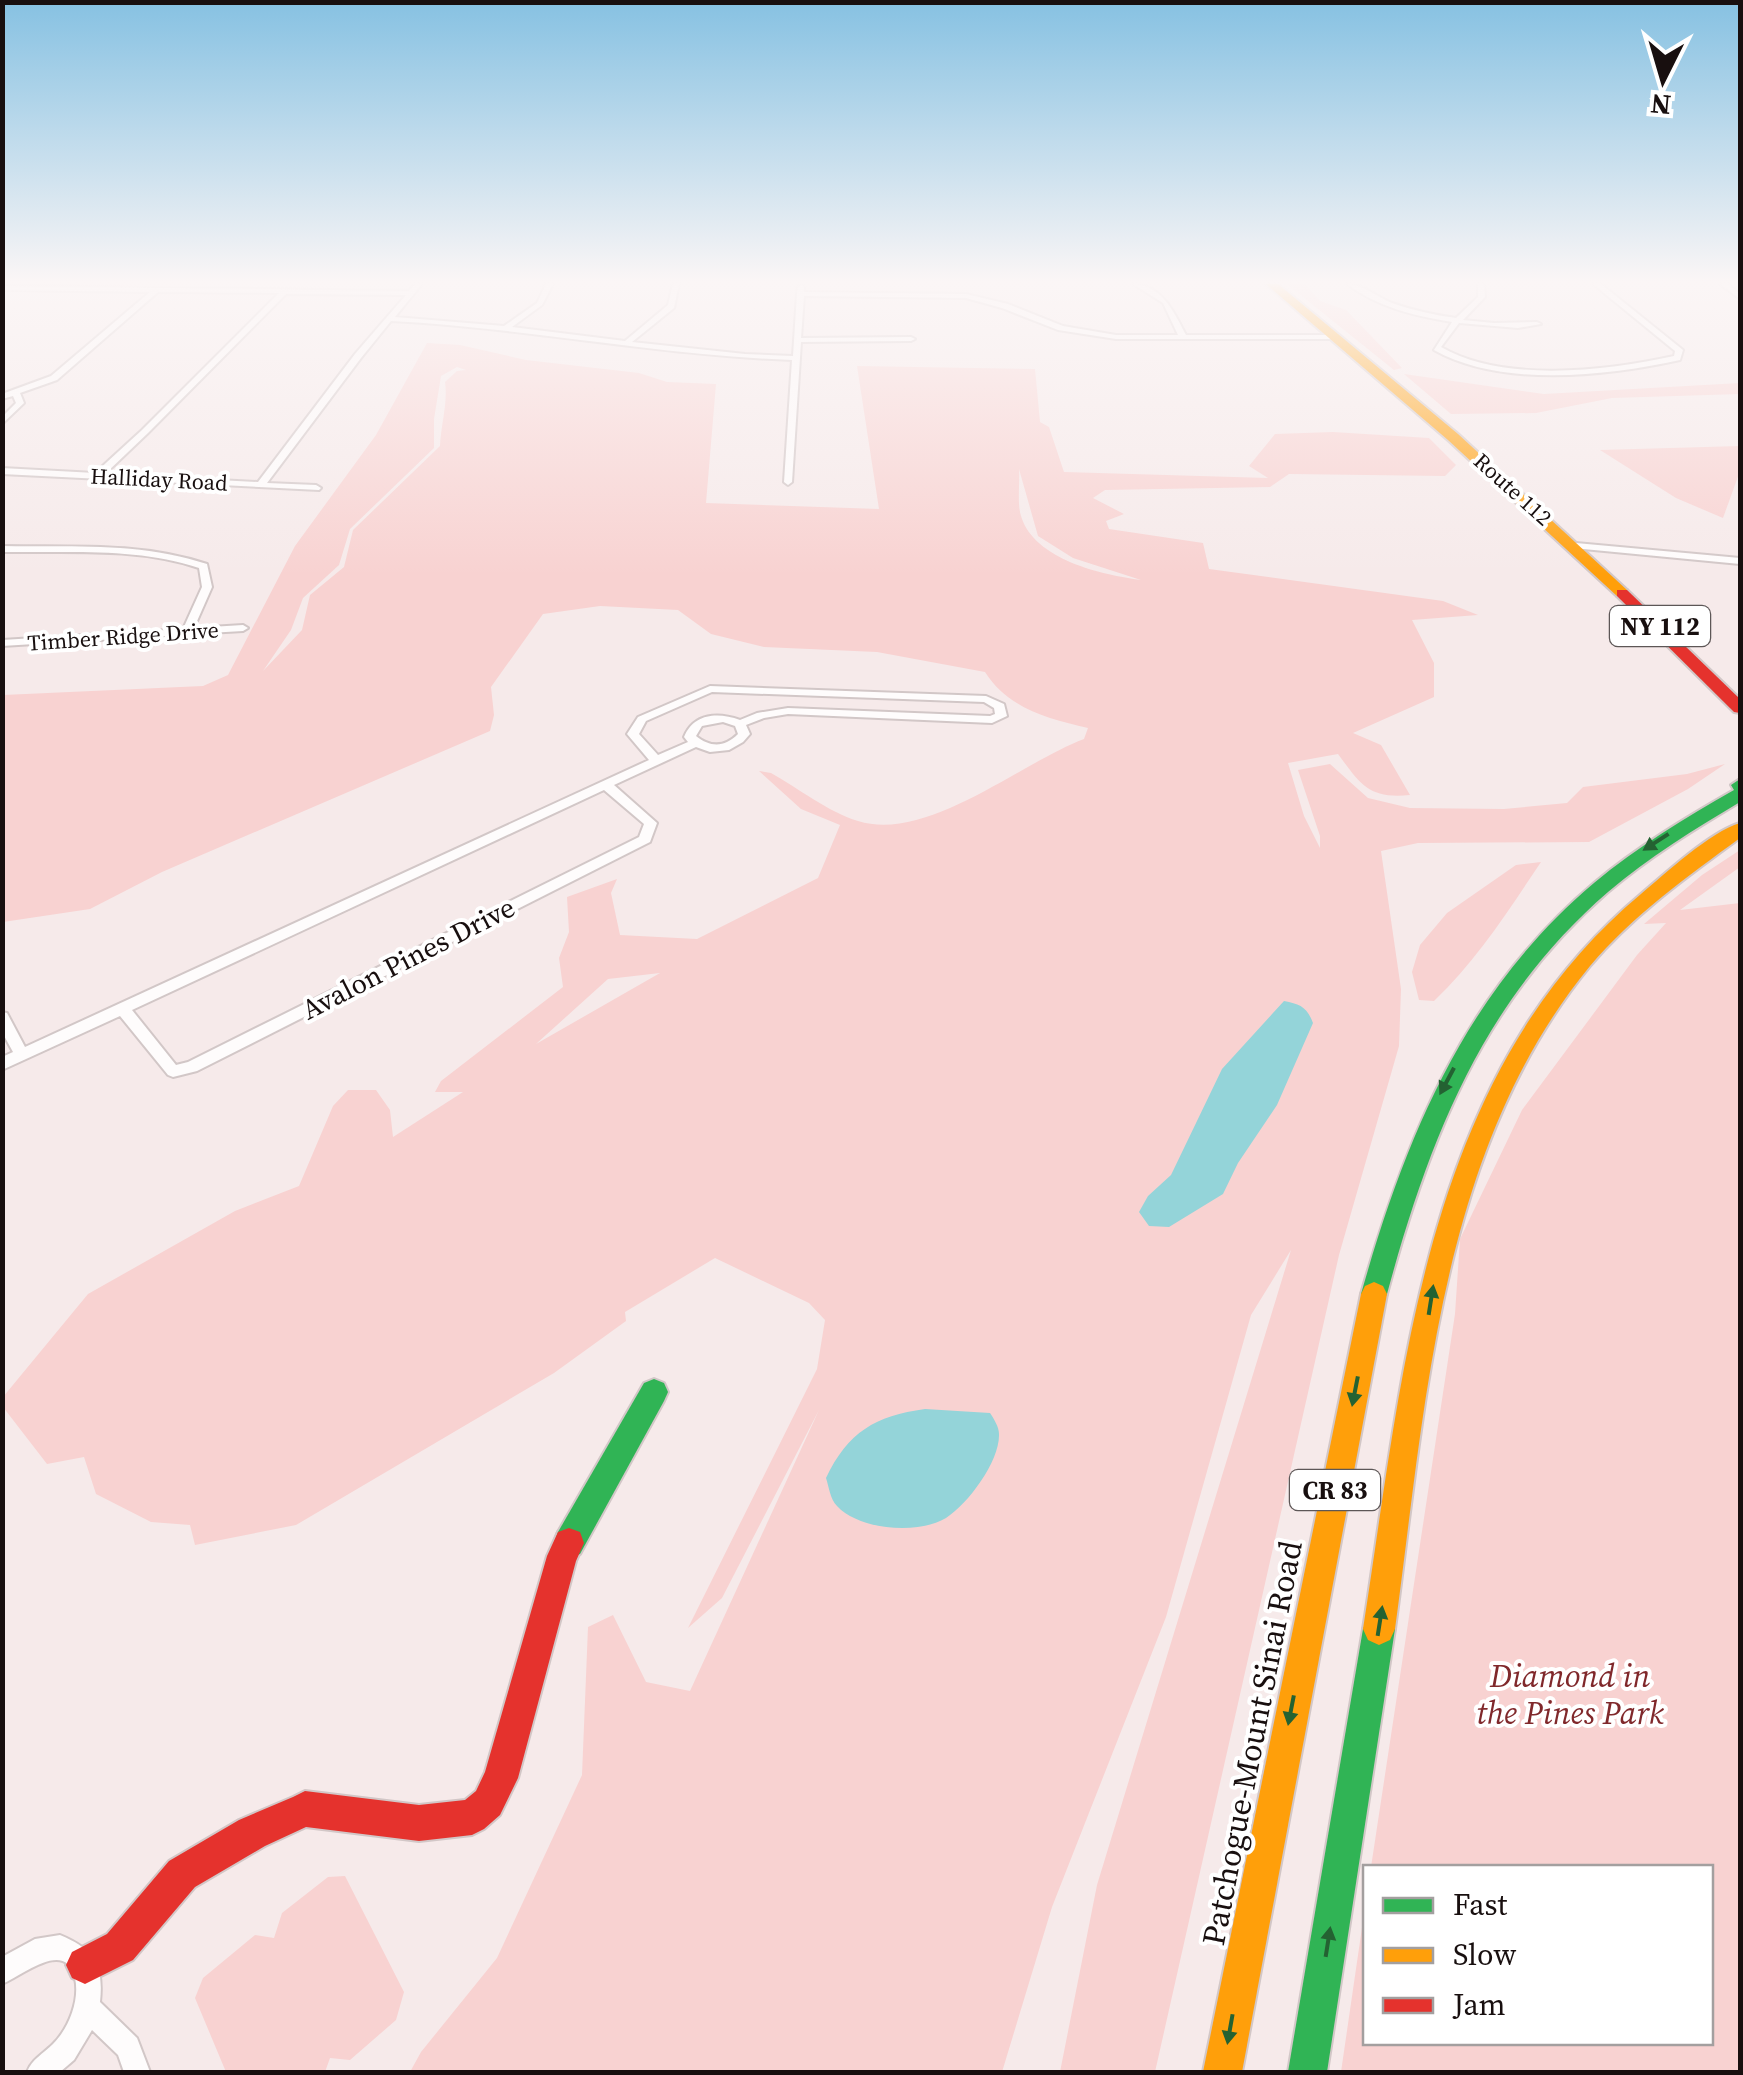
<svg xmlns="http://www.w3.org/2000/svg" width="1743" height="2075" font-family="'Source Serif 4',serif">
<rect width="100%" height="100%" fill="#f6eaea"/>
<!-- green -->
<g fill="#f8d2d1" fill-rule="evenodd">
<polygon points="1287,284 1305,284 1320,301 1346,310 1402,368 1394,370"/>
<path d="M427,343L460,345L526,360L639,373L667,382L716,384L706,503L879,509L857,366L1035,369L1040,422L1049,427L1064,472L1268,478L1249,466L1275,434L1333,432L1429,438L1456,465L1445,476L1289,474L1270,487L1105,490L1093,498L1124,514L1106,521L1109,529L1203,543L1209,569L1443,601L1478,615L1412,620L1434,663V697L1353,733L1381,745L1410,795C1369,799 1361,785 1338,754L1288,763L1304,816L1320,848V836L1298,770L1330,764L1368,798L1410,808L1504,809L1567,803L1583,787L1687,774L1725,764L1688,789L1589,842L1418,843L1381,851L1401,989L1399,1046L1339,1255L1155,2072H1060L1097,1885L1291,1250L1251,1315L1166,1617L1052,1907L1002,2072H410L421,2052L497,1958L582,1775L588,1627L613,1615L646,1682L690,1691L819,1410L722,1598L688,1628L817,1369L825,1320L809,1303L715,1258L625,1312L626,1321L554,1373L296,1525L195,1545L190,1525L151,1522L96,1494L84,1457L47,1464L3,1407V1397L88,1294L235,1211L299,1186L333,1106L348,1090H376L390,1110L393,1137L463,1092H435L441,1081L563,987L559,958L569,932L567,897L617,879L611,893L620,935L697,939L818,878L840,825L801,809L759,771L771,773C798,788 828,812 858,821C927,843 1020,763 1084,739L1088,728C1047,719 1008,708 985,672L877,652L764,647L711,634L678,610L600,606L543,614L491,687L494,715L490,731L162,872L90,909L3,922V695L203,686L228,675L295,546L376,435ZM457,367L466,370L457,371L445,382C448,403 441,424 440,446L353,530L344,567L310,595L302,630L263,671L291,630L303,598L339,565L350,529L434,448V419L441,376ZM1019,469L1038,536L1073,558L1141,580C1103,575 1034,560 1021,516C1017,504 1020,483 1019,469ZM660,973L536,1044L608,979Z"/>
<polygon points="1404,374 1544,394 1740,383 1740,394 1612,398 1536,413 1451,414"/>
<polygon points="1740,446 1740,471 1723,518 1676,498 1600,450"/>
<polygon points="1740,850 1740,867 1680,910 1740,903 1740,2072 1341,2072 1365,1907 1366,2042 1710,2042 1710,1868 1371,1867 1455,1314 1460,1239 1522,1110 1637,955 1666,923 1644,924 1702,875"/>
<path d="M1541,862C1508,911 1477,960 1434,1001L1419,1000L1412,972L1420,945L1447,913L1516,865Z"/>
<polygon points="345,1876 404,1992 396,2020 350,2060 330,2058 325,2072 226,2072 195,1998 203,1978 255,1935 274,1938 282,1913 328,1877"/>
</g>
<!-- water -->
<g fill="#94d4d9">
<path d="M1284,1001C1300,1004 1307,1007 1313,1023L1277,1105L1238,1163L1223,1194L1169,1227L1149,1226L1139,1212L1148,1196L1171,1175L1222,1069Z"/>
<path d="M925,1409L990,1413C994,1419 999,1427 999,1434C1000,1461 968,1504 946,1518C918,1535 859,1530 837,1506C830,1499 829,1487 826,1478C848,1432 875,1416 925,1409Z"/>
</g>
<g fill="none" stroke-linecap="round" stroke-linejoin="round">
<!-- street casing -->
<g stroke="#d2c7c7" stroke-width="4">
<g id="street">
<path d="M415,284H422L395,317L504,326L537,303L546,284H553L542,305L512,327L625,341L668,305L673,284H679L674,308L632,342L745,354L793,356L797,294L798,287L801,285L804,287V292L966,294L1008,304L1063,326L1116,335H1178L1163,303L1133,284C1162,285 1174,312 1186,335H1336L1340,337L1336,339H1116L1058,330L1002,308L966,298L804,296L801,338L911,337L915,339L911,341L801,342L792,482L788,485L784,482L792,360C658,355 526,328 391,321L361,358L267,483L316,485L321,488L319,490L2,474V468L95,473L142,430L279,293L158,292L57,380L20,393L24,403L2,424V417L16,403L13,396L2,399V394L51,376L150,292L2,290V286L409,291ZM286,294L406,295L355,354L258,482L105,474L148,433Z"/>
<path d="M1347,284C1362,284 1377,297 1392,303C1412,310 1434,315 1456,318L1478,297V284H1484L1485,297L1463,320L1494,323L1537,322L1541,324L1518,328L1459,323L1441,347C1503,383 1606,371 1674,356L1675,351L1593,284H1601L1683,350L1680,360C1607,376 1501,388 1434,350L1452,322C1415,316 1377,307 1347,284Z"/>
<polygon points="1720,284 1728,284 1740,294 1740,299"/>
<polygon points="1576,543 1740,558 1740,564 1573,548 1573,544"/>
<path d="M2,546C72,547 141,542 207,564L212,587L194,628L243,625L248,628L243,631L191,634L186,637L181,635L2,646V640L183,629L202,587L199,568C136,547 68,553 2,552Z"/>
<path d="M710,686L986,696L1004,704L1007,716L992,723L788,714L764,718L746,725L750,734L743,742L729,750L710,752L696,747L614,785L657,823L650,842L197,1071L173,1077L168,1075L120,1016L2,1070V1057L13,1052L2,1032V1012L7,1013L25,1047L649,760L627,734L638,717ZM712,692L984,702L994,708L995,714L990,716L788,708L757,713L740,720C718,712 694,713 684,737L688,742L658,755L639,734L646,721ZM723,722L735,726L738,734C725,747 711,748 696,736L702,726ZM604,790L644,824L639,837L188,1062L176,1065L132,1010Z"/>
<path d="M60,1935C94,1949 104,1965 100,2002L137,2038L150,2072H124L118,2055L92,2030L74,2060L60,2072H27C32,2059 43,2054 53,2044C69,2028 80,2000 75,1978C66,1938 22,1976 2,1984V1957L35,1939Z"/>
</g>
</g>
<!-- fast casing -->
<g stroke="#d2c7c7" stroke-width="4">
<g id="fast">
<path d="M1740,779V802C1695,829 1649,857 1608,892C1483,1000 1429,1139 1387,1294L1383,1302L1374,1306L1365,1302L1361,1294C1406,1136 1465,992 1594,883C1637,847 1685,818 1734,790L1731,785Z"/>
<polygon points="654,1379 664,1383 668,1392 664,1401 580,1554 569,1558 558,1554 554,1543 558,1532 644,1383"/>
<polygon points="1379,1613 1390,1618 1395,1629 1327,2072 1288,2072 1363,1629 1368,1618"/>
</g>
</g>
<!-- slow casing -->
<g stroke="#d2c7c7" stroke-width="4">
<g id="slow">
<polygon points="1266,284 1278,284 1458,434 1627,590 1627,596 1617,596 1448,440"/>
<path d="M1740,823V838C1688,876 1632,916 1590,966C1439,1150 1426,1403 1395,1629L1390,1640L1379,1645L1368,1640L1363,1629C1404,1368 1424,1075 1641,894C1666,873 1710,832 1740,823Z"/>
<polygon points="1374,1282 1383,1286 1387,1294 1242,2072 1203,2072 1361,1294 1365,1286"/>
</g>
</g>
<!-- jam casing -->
<g stroke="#d2c7c7" stroke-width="4">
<g id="jam">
<polygon points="1617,590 1627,590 1740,699 1740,713 1734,712 1617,596"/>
<polygon points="569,1528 580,1532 584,1543 576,1561 518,1778 500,1815 484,1829 472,1835 419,1841 306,1827 265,1846 195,1887 133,1960 85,1984 72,1978 66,1965 72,1952 107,1934 169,1861 239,1820 293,1797 305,1791 419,1805 465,1800 476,1791 485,1772 547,1556 558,1532"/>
</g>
</g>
<!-- street -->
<use href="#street" fill="#fefcfc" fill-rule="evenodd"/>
<!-- fast -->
<use href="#fast" fill="#30b455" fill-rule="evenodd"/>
<!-- slow -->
<use href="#slow" fill="#ff9f0a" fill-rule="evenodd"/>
<!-- jam -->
<use href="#jam" fill="#e5322d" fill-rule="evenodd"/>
</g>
<!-- one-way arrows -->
<defs><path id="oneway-solid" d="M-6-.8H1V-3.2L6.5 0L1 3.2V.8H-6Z" transform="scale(2.5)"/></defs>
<g fill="#246232">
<use href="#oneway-solid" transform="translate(1656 842) rotate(147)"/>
<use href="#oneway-solid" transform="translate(1447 1081) rotate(118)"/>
<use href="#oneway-solid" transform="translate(1431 1300) rotate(-81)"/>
<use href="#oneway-solid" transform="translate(1355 1391) rotate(101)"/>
<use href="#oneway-solid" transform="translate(1380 1621) rotate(-81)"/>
<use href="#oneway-solid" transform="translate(1291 1710) rotate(101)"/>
<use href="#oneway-solid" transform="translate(1328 1942) rotate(-81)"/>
<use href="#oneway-solid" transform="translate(1230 2029) rotate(100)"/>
</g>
<!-- sky -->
<linearGradient id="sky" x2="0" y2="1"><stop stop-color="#86c1e2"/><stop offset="0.49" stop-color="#fbf6f6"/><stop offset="1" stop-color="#fbf6f6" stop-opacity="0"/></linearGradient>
<rect width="1743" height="575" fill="url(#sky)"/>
<g text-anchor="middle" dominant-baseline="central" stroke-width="8" stroke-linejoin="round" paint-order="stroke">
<!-- far-street labels -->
<g font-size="22" fill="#180f0f" stroke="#fff">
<text transform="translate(159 479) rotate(3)">Halliday Road</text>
<text transform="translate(1513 489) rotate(42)">Route 112</text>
<text transform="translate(123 636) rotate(-4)">Timber Ridge Drive</text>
</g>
<!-- shield labels -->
<g fill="#fff" stroke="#5d5757" stroke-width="2.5">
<rect x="1610" y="606" width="100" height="40" rx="8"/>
<rect x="1290" y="1470" width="90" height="40" rx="8"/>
</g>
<g font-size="25" font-weight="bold" fill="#180f0f">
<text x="1660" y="626">NY 112</text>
<text x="1335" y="1490">CR 83</text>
</g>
<!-- street labels -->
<g font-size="28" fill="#180f0f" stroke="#fff">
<text transform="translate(408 958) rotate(-27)">Avalon Pines Drive</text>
</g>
<!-- near-park labels -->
<g font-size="32" font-style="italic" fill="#80282b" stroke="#fff">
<text x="1570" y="1676">Diamond in<tspan x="1570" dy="37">the Pines Park</tspan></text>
</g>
<!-- near-street labels -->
<g font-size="32" fill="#180f0f" stroke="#fff">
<text transform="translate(1252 1743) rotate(-79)">Patchogue-Mount Sinai Road</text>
</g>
</g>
<!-- border -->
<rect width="1743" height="2075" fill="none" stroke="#180f0f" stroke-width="10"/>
<!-- legend -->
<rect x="1363" y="1865" width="350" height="180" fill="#ffffff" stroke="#a39f9f" stroke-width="2.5"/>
<rect x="1383" y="1898" width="50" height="15" fill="#30b455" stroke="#a39f9f" stroke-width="2.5"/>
<text x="1453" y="1915" font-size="30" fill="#180f0f">Fast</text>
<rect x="1383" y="1948" width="50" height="15" fill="#ff9f0a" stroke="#a39f9f" stroke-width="2.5"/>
<text x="1453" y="1965" font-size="30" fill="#180f0f">Slow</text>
<rect x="1383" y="1998" width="50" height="15" fill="#e5322d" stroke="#a39f9f" stroke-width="2.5"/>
<text x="1453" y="2015" font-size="30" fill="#180f0f">Jam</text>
<!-- north arrow -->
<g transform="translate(1663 80) rotate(185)" stroke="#ffffff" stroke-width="8" paint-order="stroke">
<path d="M0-8L18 38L0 25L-18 38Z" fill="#180f0f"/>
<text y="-15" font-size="28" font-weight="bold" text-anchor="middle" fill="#180f0f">N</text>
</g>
</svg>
